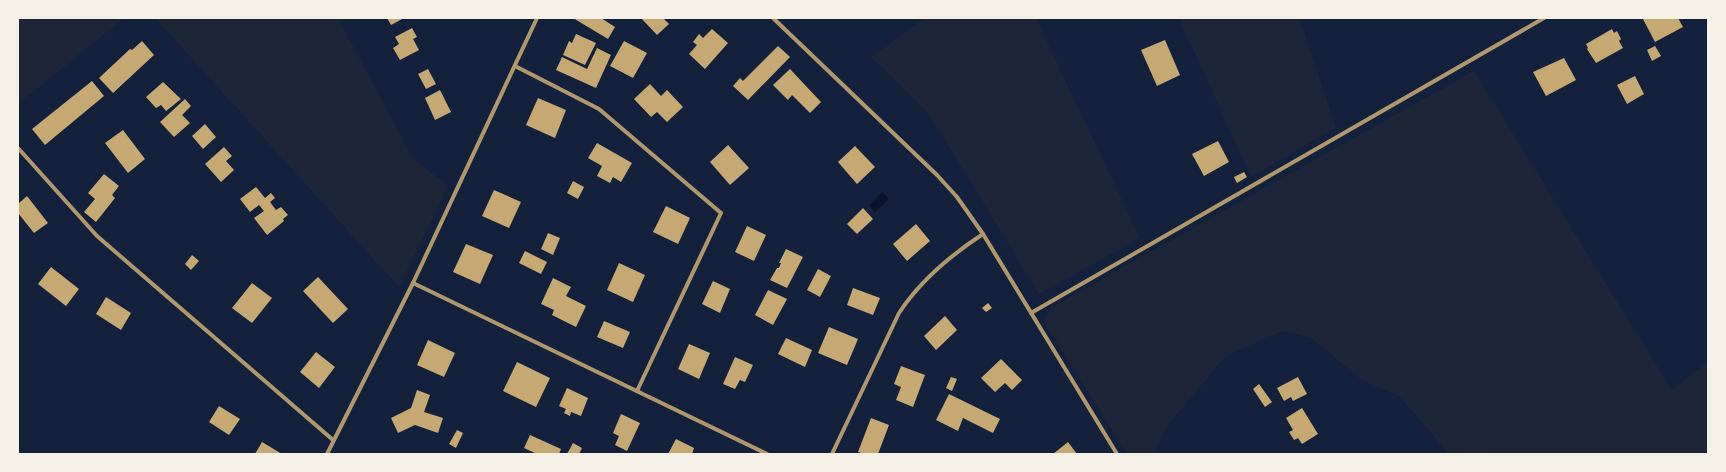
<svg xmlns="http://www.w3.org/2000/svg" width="1726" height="472" font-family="'Space Grotesk',sans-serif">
<rect width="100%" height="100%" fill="#14213d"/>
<!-- green -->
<g fill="#1d2539">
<polygon points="18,18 124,18 18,104"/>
<polygon points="155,18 338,18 414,160 446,184 447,189 400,285 396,284"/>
<polygon points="925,18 1036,18 1140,238 1039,294 929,114 871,57"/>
<polygon points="1179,18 1299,18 1336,127 1251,177"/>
<polygon points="1474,71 1672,390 1708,362 1708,454 1485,454 1484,452 1449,454 1399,396 1362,380 1311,338 1282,331 1226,356 1168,425 1154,454 1127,454 1044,322 1052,307"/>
</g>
<!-- water -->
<polygon fill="#0b132b" points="882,192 889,199 875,212 869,205"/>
<!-- building -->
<g fill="#c6a872">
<polygon points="387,18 404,18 391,25"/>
<polygon points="573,18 601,18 615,27 608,39"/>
<polygon points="641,18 663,18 669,24 657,35"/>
<polygon points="1644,18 1678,18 1683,27 1655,42 1643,19"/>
<polygon points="412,28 417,37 413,39 419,50 400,60 393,48 399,44 395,37"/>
<polygon points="712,29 728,43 705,69 689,54 697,45 693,42 699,34 703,38"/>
<polygon points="1612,29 1614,33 1617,31 1621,39 1619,41 1623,48 1596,63 1587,49 1588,48 1586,44"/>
<polygon points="576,34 596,43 585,65 563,55 569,41 572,43"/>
<polygon points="1165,40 1180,75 1157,86 1141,50"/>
<polygon points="142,41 154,55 113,93 99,78 130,49 132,50"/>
<polygon points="624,41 647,53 633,78 610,66"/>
<polygon points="778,46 790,57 748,100 733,86 740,78 743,81"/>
<polygon points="1655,46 1661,56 1652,61 1647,50"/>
<polygon points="597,48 611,55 596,88 556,70 562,57 587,69"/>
<polygon points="1564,58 1576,80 1546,96 1533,72"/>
<polygon points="428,69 436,84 426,89 418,74"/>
<polygon points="790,69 821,102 810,113 792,95 788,100 773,85"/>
<polygon points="1635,76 1644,94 1627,104 1617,85"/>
<polygon points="92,81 104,96 45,145 32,129"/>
<polygon points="163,82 181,99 166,111 161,105 156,108 146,97"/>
<polygon points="650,84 661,96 667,90 683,107 667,122 657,112 651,117 634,99"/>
<polygon points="440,90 451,112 435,120 425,98"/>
<polygon points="538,98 566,110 555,138 526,125"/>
<polygon points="185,99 191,106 182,115 190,123 174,137 160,122"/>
<polygon points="205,124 216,137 203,149 192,136"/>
<polygon points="123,130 145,159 128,173 105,143"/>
<polygon points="1218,141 1229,162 1204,176 1192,154"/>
<polygon points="597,143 632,163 621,182 613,177 610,183 597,176 602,166 588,158"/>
<polygon points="728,145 749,168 730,185 710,162"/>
<polygon points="855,146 875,167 857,184 838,162"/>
<polygon points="224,147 232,156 226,161 234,170 221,182 205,164"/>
<polygon points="1244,172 1247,177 1237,183 1234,177"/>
<polygon points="104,174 119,186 112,195 115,198 96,222 84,212 95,199 88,193"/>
<polygon points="573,181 584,187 578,199 567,193"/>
<polygon points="256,187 265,198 271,193 275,198 270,202 276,210 281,207 288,215 283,219 284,221 267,235 254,218 264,211 259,205 250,212 240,199"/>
<polygon points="494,190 521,202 509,228 482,216"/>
<polygon points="27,196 48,223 34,233 18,213 18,204"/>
<polygon points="666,206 690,218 678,244 653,232"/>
<polygon points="863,208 873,219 857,234 847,224"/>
<polygon points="916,224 930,241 907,261 893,244"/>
<polygon points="747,226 766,235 754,261 735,252"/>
<polygon points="548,233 560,238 553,255 541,249"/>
<polygon points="466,244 493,255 480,284 453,272"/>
<polygon points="786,249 803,257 787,288 770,280 777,268 779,268 781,263 779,263"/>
<polygon points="525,251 547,262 541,274 519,263"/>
<polygon points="192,255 199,261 191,270 185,264"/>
<polygon points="619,263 645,275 633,302 607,290"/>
<polygon points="51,267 79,289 66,306 38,284"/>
<polygon points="818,269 831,276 820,297 807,290"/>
<polygon points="318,277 348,309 333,323 303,291"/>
<polygon points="553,278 571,287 566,296 586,306 576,327 552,315 554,310 541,304"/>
<polygon points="713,281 730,289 720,313 702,304"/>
<polygon points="252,283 272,298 252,323 232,308"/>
<polygon points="853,288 880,298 873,315 847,305"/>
<polygon points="768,290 787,299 773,325 755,315"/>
<polygon points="106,297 131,313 121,330 96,314"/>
<polygon points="988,303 992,308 986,312 982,308"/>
<polygon points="945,316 957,330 936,350 924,336"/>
<polygon points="604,321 630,332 623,348 597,337"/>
<polygon points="829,327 858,339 847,365 818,353"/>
<polygon points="786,338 812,350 805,367 778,354"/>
<polygon points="428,340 455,353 444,377 417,365"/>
<polygon points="689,344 710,353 699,379 678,369"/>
<polygon points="316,352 335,367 319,388 300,372"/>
<polygon points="735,357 753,365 745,382 740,380 735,389 723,384"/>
<polygon points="1001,359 1022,380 1012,390 1005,383 995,392 981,378"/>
<polygon points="517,362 550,378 536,407 503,391"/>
<polygon points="901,366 925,375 913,407 896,400 901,387 894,384"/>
<polygon points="951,377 957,379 952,391 946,388"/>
<polygon points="1298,377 1307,394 1293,401 1291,397 1284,401 1277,388"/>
<polygon points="1259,384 1272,402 1265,407 1253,389"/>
<polygon points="567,388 588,398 581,416 571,412 570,416 564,413 566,409 559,406"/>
<polygon points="417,390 430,395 424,412 443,418 438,433 415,425 398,433 391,418 411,408"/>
<polygon points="949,394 1000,419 993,433 963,418 958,431 936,420"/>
<polygon points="219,406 240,419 229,435 209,422"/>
<polygon points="1302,408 1318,434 1302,444 1298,438 1294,440 1289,432 1293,430 1286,418"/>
<polygon points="621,414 640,423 627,451 615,445 619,436 613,433"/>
<polygon points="871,418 889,425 878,454 864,454 858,452"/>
<polygon points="457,430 463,433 456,448 449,444"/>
<polygon points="530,435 561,449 559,454 537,454 524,448"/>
<polygon points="676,439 694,448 692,454 668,454"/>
<polygon points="262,442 282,454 255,454"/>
<polygon points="1068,442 1077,454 1053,454"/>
<polygon points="573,443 582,448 579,454 567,454"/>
</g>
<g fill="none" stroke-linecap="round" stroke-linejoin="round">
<!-- minor -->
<g stroke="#b1986c" stroke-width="4">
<polyline points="773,18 937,175 957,197 983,234 1117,454"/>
<polyline points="515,66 599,109 721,213 637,391"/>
<polyline points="18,148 97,236 333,440"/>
<polyline points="413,283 767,454"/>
<polyline points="1031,313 1544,18"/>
<polyline points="327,454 413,283 537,18"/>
<path d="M832,454L899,313C920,281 951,255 983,234"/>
</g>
</g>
<!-- border -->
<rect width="1726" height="472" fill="none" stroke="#f6f1e7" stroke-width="38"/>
</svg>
